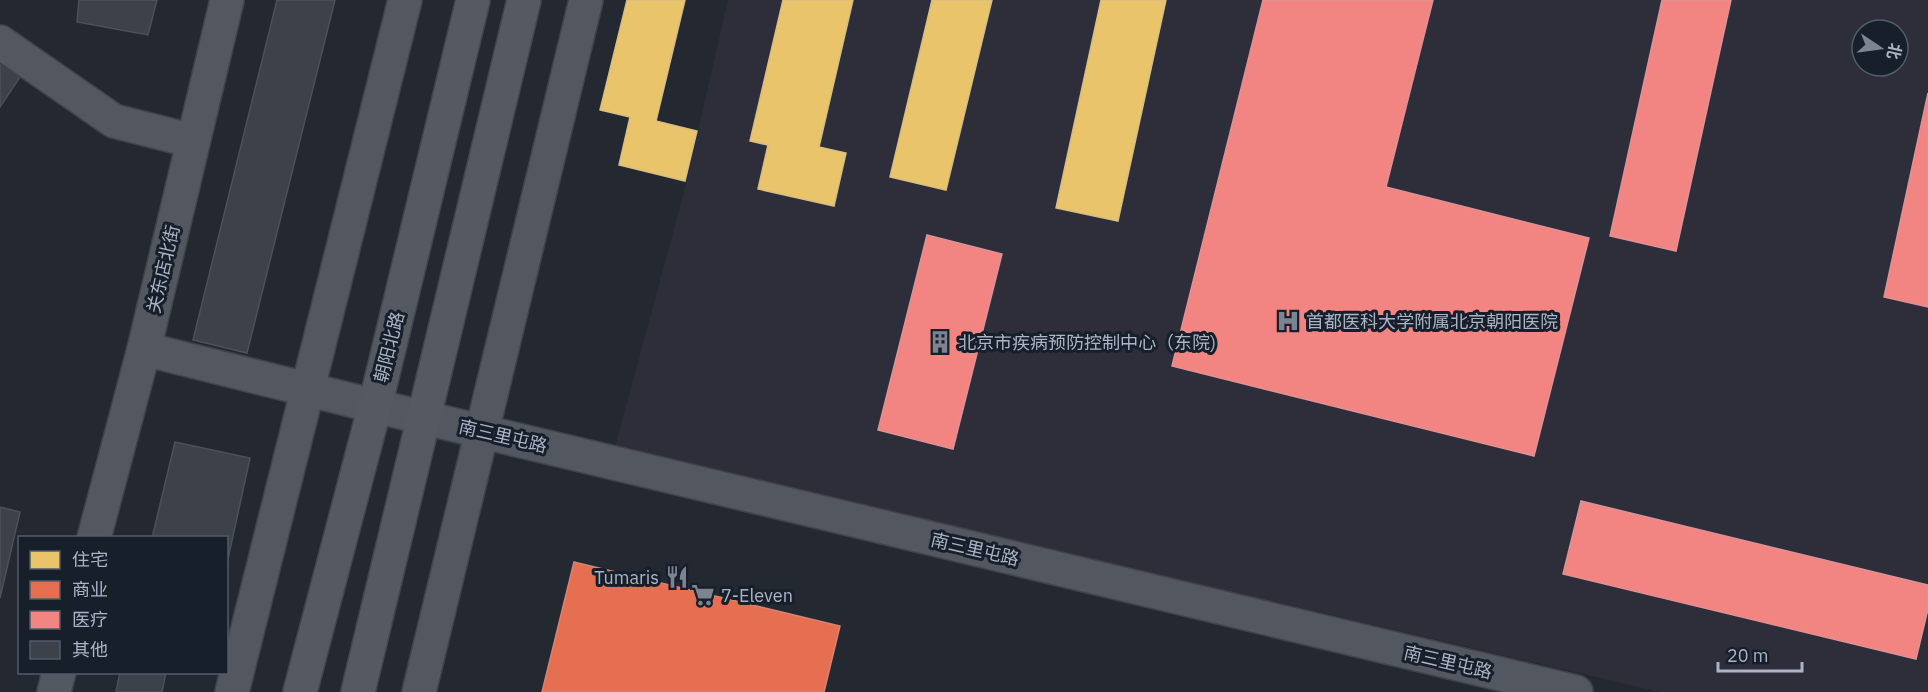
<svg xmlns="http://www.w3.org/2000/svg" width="1928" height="692" font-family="'IBM Plex Sans','Noto Sans SC',sans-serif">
<rect width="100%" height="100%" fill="#242931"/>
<!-- medical -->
<path fill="#2e2d3a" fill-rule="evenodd" d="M728,0H1928V692H1660L615,447L683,196ZM1862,30H1898V66H1862Z"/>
<!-- homes -->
<g fill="#e9c46a" stroke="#d6bf85" stroke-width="1.5">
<polygon points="627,0 685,0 656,121 697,131 685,181 619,165 630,117 600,110"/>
<polygon points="783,0 853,0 819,147 846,153 834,206 758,189 768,145 750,141"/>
<polygon points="932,0 992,0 946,190 890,177"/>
<polygon points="1101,0 1166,0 1118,221 1056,208"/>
</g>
<!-- shops -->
<polygon fill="#e76f51" stroke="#d58474" stroke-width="1.5" points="574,562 840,626 824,692 542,692"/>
<!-- health -->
<g fill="#f28482" stroke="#dd9296" stroke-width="1.5">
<polygon points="1263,0 1433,0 1386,187 1589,238 1534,456 1172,366"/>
<polygon points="1662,0 1731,0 1676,251 1610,236"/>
<polygon points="1928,93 1928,307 1884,297"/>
<polygon points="927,235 1002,254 953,449 878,430"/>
<polygon points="1581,501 1928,585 1928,609 1916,659 1563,574"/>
</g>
<!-- building -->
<g fill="#3d4149" stroke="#4b515a" stroke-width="1.5">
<polygon points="79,0 157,0 148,35 77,22"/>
<polygon points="277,0 335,0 247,353 193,340"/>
<polygon points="0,55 24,71 0,107"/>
<polygon points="175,442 250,458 226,568 226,538 152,538"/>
<polygon points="0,507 20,512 0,598"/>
<polygon points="120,672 166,672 162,692 116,692"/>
</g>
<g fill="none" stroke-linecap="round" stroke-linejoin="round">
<!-- minor casing -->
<g stroke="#40434a" stroke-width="36">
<g id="minor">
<polyline points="0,42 114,121 193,141"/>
<polyline points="144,349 375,406 1576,692"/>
<polyline points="94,538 144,349 227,0"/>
<polyline points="54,692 59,672"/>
<polyline points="232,692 405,0"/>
<polyline points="419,692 586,0"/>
</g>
</g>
<!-- major casing -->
<g stroke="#41464e" stroke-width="36">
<g id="major">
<polyline points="300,692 375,406 473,0"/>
<polyline points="358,692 524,0"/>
</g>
</g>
<!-- minor -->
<use href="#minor" stroke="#535860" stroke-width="33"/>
<!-- major -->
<use href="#major" stroke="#555a62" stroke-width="33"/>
</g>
<!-- icons -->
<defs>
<g id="hospital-bare" transform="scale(1.8)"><path d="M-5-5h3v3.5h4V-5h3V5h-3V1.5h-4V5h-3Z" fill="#7c8391" stroke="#171f2b" stroke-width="2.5" paint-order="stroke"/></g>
<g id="building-bare" transform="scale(1.8)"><path d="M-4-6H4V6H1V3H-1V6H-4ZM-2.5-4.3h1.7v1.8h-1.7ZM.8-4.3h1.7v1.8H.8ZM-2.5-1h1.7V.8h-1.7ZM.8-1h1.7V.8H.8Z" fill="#7c8391" stroke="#171f2b" stroke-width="2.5" paint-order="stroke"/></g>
<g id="restaurant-bare" transform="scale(1.8)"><path d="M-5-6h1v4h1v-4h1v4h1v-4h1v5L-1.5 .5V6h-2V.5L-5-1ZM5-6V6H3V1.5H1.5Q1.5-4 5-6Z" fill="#7c8391" stroke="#171f2b" stroke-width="2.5" paint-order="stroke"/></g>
<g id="supermarket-bare" transform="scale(1.8)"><path d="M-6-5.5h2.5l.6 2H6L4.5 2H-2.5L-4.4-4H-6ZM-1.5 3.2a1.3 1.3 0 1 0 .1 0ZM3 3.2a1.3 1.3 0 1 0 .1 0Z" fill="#7c8391" stroke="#171f2b" stroke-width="2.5" paint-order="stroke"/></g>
</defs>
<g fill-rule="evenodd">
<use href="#hospital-bare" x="1288" y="321"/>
<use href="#building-bare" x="940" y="342"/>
<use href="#restaurant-bare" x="677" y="577"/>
<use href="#supermarket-bare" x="703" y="595"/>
</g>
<g text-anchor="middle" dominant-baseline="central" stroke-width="6" stroke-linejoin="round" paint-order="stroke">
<!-- street labels -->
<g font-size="18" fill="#abb4c5" stroke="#171f2b">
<text transform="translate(163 269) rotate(-77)">关东店北街</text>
<text transform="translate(389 347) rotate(-76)">朝阳北路</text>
<text transform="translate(503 436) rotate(13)">南三里屯路</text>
<text transform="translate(975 549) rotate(13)">南三里屯路</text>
<text transform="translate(1448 662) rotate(13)">南三里屯路</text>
</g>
<!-- poi labels -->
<g font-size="18" fill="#abb4c5" stroke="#171f2b" text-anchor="start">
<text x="1306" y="321">首都医科大学附属北京朝阳医院</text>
<text x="958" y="342">北京市疾病预防控制中心（东院)</text>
<text x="659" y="577" text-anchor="end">Tumaris</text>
<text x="721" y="595">7-Eleven</text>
</g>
</g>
<!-- legend -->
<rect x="18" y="536" width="210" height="138" fill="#171f2b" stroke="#525b69" stroke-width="1.5"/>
<rect x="30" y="551" width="30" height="18" fill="#e9c46a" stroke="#525b69" stroke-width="1.5"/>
<text x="72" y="566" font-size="18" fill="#abb4c5">住宅</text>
<rect x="30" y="581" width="30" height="18" fill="#e76f51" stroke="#525b69" stroke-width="1.5"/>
<text x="72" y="596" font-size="18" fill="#abb4c5">商业</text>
<rect x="30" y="611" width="30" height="18" fill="#f28482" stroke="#525b69" stroke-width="1.5"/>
<text x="72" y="626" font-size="18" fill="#abb4c5">医疗</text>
<rect x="30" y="641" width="30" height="18" fill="#3d4149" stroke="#525b69" stroke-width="1.5"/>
<text x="72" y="656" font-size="18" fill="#abb4c5">其他</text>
<!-- north arrow -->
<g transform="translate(1880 48) rotate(103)"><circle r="28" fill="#171f2b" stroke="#525b69" stroke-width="1.5"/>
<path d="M0-4.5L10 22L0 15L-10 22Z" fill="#7c8391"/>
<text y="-9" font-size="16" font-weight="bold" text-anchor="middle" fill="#abb4c5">北</text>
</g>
<!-- scale -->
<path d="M1718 662v9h84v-9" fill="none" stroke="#abb4c5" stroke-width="3"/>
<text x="1727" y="662" font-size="18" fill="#abb4c5" stroke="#171f2b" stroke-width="4.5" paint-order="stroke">20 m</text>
</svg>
